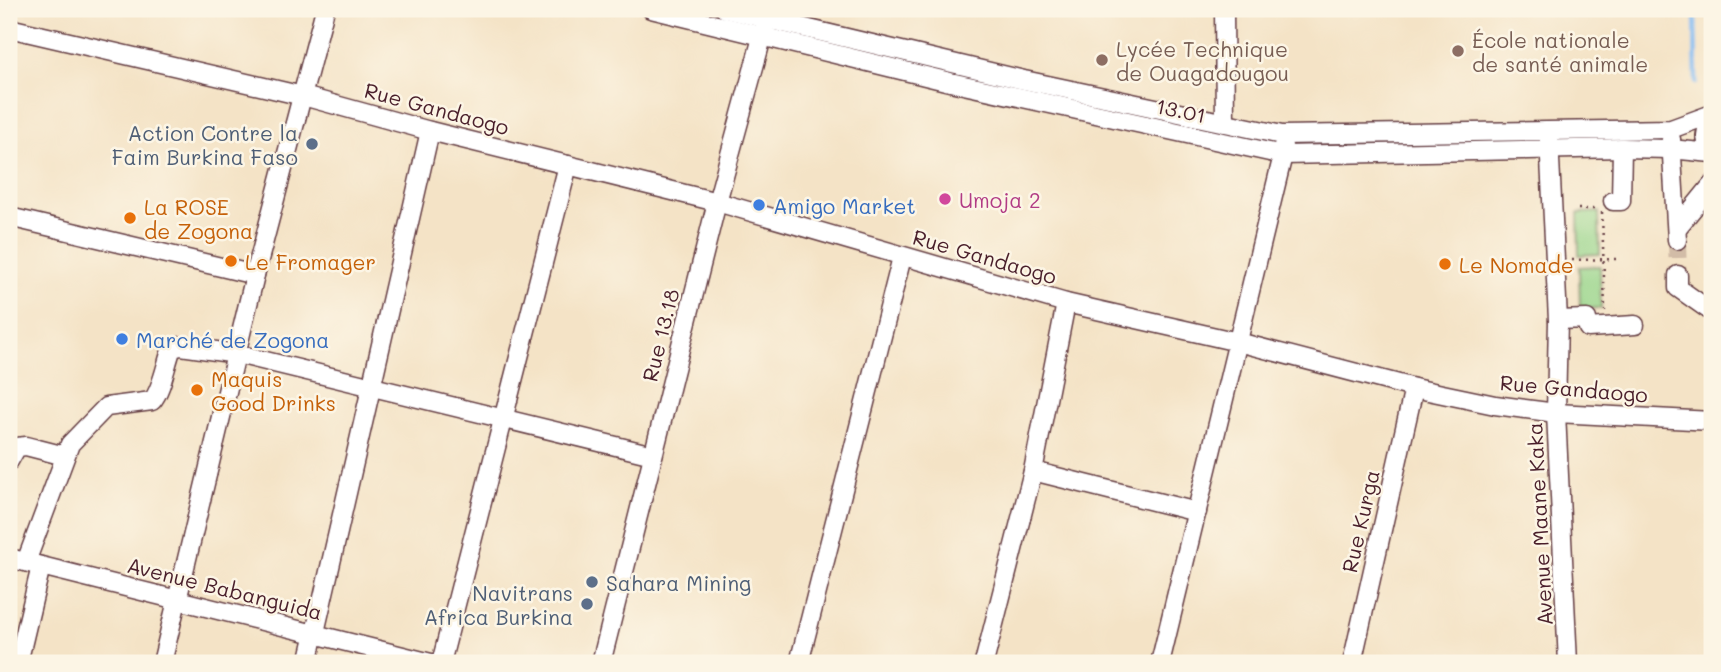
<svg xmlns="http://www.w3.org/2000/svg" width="1721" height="672" font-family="Mali,sans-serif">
<rect width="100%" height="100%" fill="#fcf5e5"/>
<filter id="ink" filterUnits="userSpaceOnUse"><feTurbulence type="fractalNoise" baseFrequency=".0143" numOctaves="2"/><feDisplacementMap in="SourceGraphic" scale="14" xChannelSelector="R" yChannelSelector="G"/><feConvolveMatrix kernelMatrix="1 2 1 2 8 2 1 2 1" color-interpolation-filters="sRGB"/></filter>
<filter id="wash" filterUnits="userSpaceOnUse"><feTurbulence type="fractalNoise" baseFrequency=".00686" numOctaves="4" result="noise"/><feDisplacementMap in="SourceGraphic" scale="28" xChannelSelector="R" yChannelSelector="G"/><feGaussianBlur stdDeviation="1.57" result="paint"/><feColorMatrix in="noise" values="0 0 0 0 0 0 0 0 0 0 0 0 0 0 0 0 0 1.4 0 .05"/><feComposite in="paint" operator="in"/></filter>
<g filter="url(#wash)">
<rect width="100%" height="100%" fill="#f4e3c6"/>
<!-- green -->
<g fill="#96d489" stroke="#707a5a" stroke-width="2">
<polygon points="1599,212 1600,254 1579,255 1578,213"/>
<polygon points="1600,266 1601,308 1580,309 1579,267"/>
</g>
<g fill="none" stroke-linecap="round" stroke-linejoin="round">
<!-- stream -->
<polyline stroke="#82bbf3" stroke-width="4.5" points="1695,9 1696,83"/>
</g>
</g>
<g filter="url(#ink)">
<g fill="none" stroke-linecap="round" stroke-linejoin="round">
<!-- minor-tunnel -->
<polyline stroke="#d2bca7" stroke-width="18" stroke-dasharray="18 9" stroke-linecap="butt" points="1677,240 1678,275"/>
<!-- minor casing -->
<g stroke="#643c42" stroke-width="21">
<g id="minor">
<polyline points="651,9 950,82 1283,155 1622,148 1670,149 1712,153"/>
<polyline points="725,9 1024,80 1282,135 1671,129 1712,114"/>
<polyline points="1224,9 1225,123"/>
<polyline points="9,28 303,96 430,131 717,202 1066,303 1238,342 1414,388 1495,405 1556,413 1712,421"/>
<polyline points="1549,139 1558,320 1556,413 1568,663"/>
<polyline points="1671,139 1677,240"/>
<polyline points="1613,201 1621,201 1622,148"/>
<polyline points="9,217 255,275"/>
<polyline points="1677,228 1712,185"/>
<polyline points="1678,275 1678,288 1712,312"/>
<polyline points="1558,320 1587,319 1588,328 1635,325"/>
<polyline points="9,461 17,447 26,446 65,456"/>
<polyline points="1033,471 1197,512"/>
<polyline points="9,558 431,663"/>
<path d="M26,562L70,444L106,407L152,401C162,390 166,363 172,348L181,346L237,354L653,455"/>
<polyline points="18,663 41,566"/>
<polyline points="162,663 255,275 325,9"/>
<polyline points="308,663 430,131"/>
<polyline points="441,663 568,165"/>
<polyline points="601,663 717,202 766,23"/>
<polyline points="799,663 902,257"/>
<polyline points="984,663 1033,471 1066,303"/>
<polyline points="1160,663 1283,155 1283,146"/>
<polyline points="1352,663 1414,388"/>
</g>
</g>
<!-- highway casing -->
<g stroke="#643c42" stroke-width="30">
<polyline id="highway" points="1712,123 1710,136 1712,147"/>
</g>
<!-- path -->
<g stroke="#643c42" stroke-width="2.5" stroke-dasharray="2 5" stroke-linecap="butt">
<polyline points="1578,209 1599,209"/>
<polyline points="1602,212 1605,311"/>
<polyline points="1572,260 1616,259"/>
</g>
<!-- minor -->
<use href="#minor" stroke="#fff" stroke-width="18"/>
<!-- highway -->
<use href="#highway" stroke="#fff" stroke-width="26"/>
</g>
</g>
<!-- markers -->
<g fill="#8d6e63" stroke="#fcf5e5" stroke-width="2.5">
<circle cx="1458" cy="51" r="7"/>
<circle cx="1102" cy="60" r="7"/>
</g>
<g fill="#5c6f8a" stroke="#fcf5e5" stroke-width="2.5">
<circle cx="312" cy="144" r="7"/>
<circle cx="592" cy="582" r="7"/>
<circle cx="587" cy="604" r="7"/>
</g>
<circle fill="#d1479c" stroke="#fcf5e5" stroke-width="2.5" cx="945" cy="199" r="7"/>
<g fill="#3f7fe0" stroke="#fcf5e5" stroke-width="2.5">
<circle cx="759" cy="205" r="7"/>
<circle cx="122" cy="339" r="7"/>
</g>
<g fill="#e8710a" stroke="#fcf5e5" stroke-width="2.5">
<circle cx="130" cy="218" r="7"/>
<circle cx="231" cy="261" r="7"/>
<circle cx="1445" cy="264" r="7"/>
<circle cx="197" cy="390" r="7"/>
</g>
<g text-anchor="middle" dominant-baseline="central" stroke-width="5" stroke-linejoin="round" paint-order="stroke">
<!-- education labels -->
<g font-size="21" fill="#785e54" stroke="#fcf5e5" text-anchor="start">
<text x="1472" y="39">École nationale<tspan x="1472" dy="24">de santé animale</tspan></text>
<text x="1116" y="48">Lycée Technique<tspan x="1116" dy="24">de Ouagadougou</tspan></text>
</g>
<!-- street labels -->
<g font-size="21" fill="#4a1f2b" stroke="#fcf5e5">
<text transform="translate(437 108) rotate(15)">Rue Gandaogo</text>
<text transform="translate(1181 110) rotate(12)">13.01</text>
<text transform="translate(985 256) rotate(16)">Rue Gandaogo</text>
<text transform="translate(660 335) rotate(-76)">Rue 13.18</text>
<text transform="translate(1574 388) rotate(5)">Rue Gandaogo</text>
<text transform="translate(1360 521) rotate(-77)">Rue Kurga</text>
<text transform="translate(1539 524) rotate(-93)">Avenue Maane Kaka</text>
<text transform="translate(225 588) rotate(14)">Avenue Babanguida</text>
</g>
<!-- service labels -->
<g font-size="21" fill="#4e5e75" stroke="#fcf5e5" text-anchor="end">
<text x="298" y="132">Action Contre la<tspan x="298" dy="24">Faim Burkina Faso</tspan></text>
<text x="606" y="582" text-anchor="start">Sahara Mining</text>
<text x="573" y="592">Navitrans<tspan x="573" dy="24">Africa Burkina</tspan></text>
</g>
<!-- hotel labels -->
<g font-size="21" fill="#b23c85" stroke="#fcf5e5" text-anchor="start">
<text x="959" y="199">Umoja 2</text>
</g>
<!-- shop labels -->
<g font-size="21" fill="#366cbe" stroke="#fcf5e5" text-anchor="start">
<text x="773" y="205">Amigo Market</text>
<text x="136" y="339">Marché de Zogona</text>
</g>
<!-- food labels -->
<g font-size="21" fill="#c56008" stroke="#fcf5e5" text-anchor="start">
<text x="144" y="206">La ROSE<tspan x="144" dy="24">de Zogona</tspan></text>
<text x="245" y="261">Le Fromager</text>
<text x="1459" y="264">Le Nomade</text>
<text x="211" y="378">Maquis<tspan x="211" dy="24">Good Drinks</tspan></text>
</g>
</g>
<!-- margin -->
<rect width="1721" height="672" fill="none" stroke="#fcf5e5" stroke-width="35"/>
</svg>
